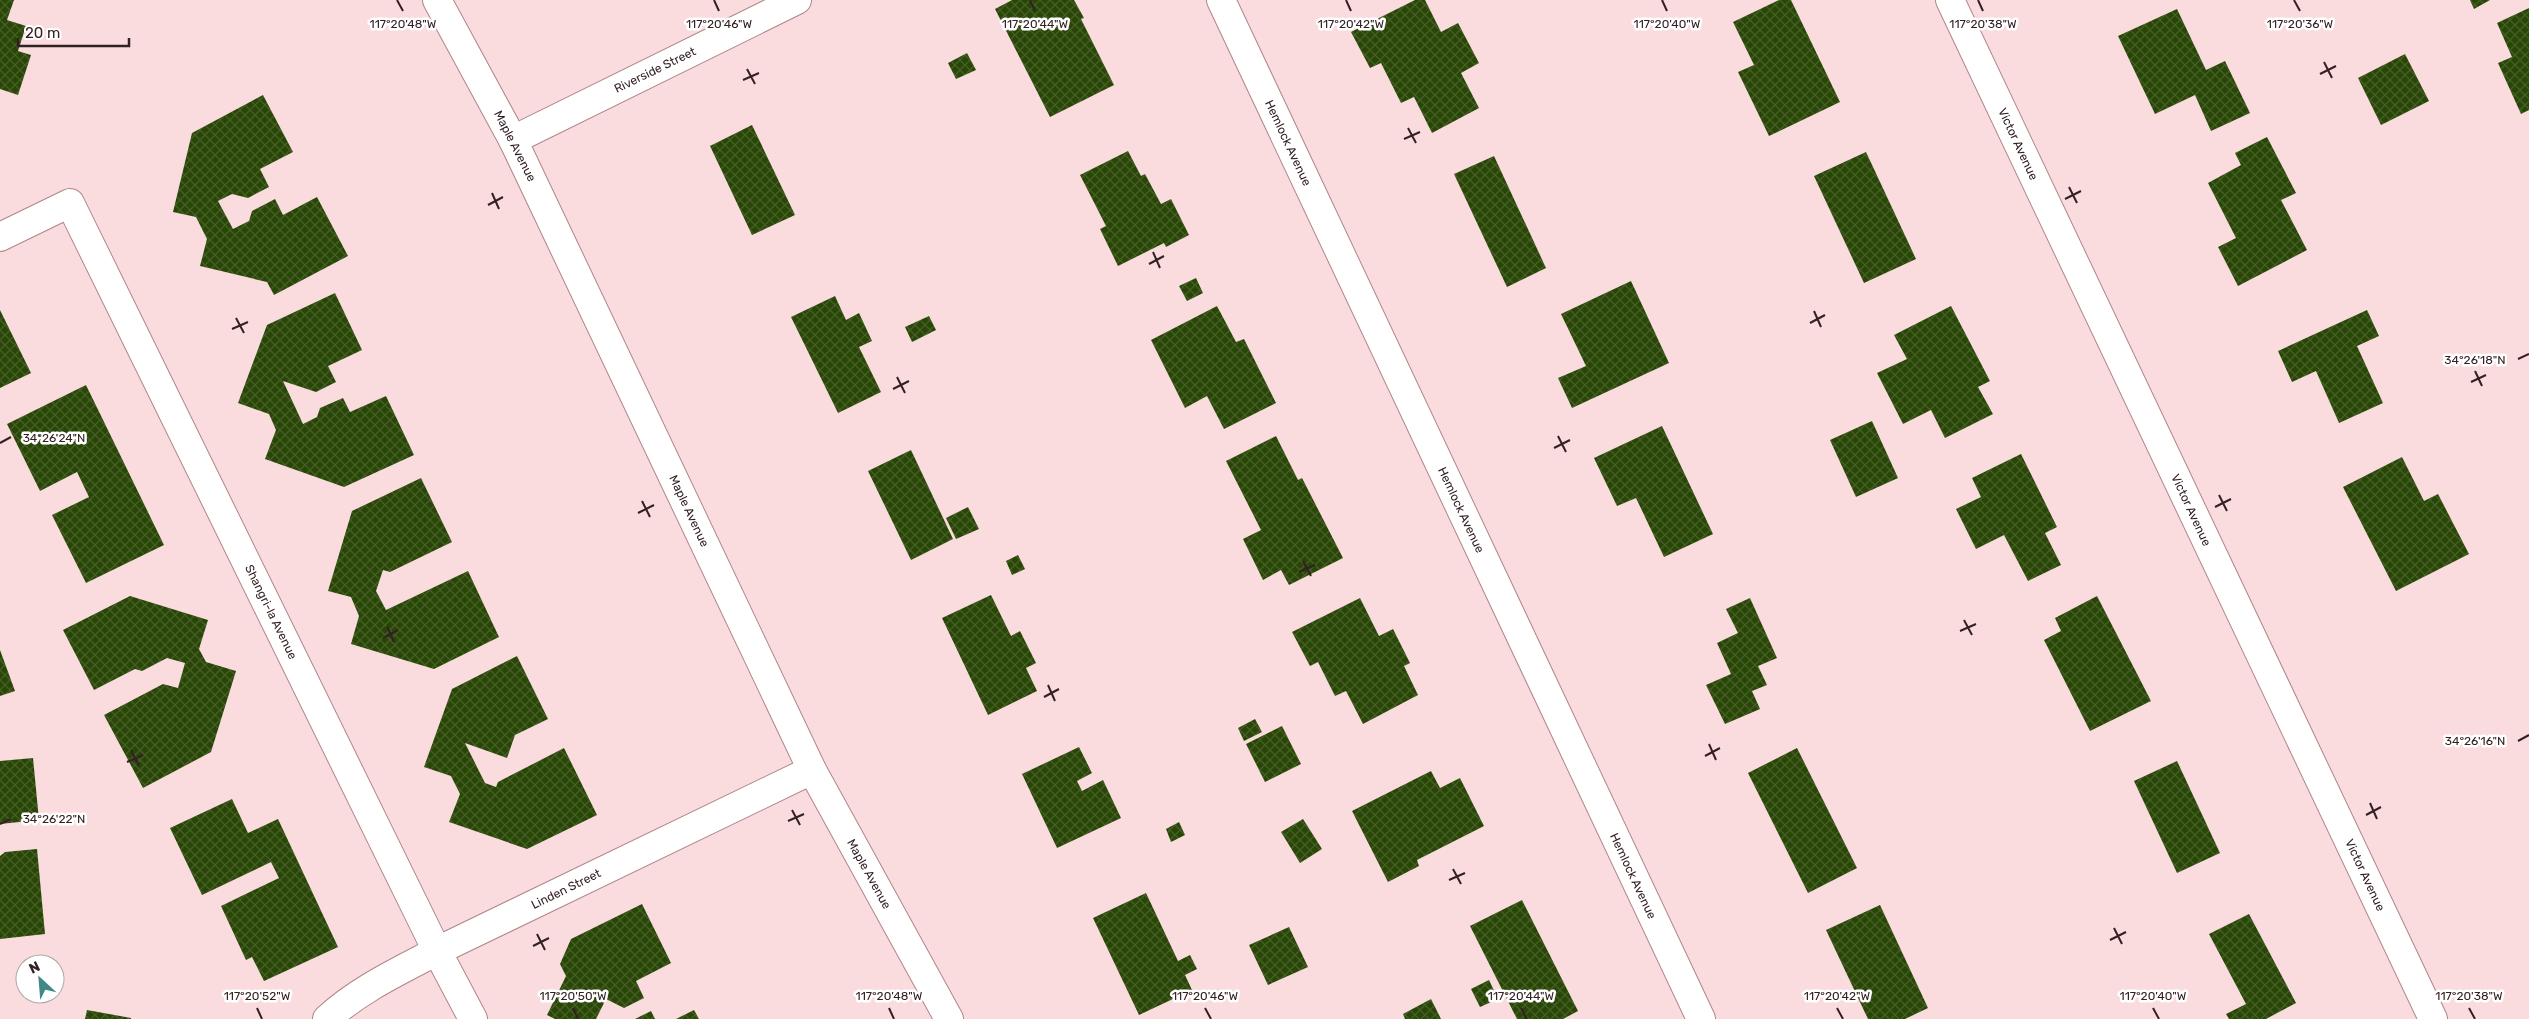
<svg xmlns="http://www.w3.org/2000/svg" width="2529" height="1019" font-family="Rubik,sans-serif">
<defs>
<pattern id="building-cross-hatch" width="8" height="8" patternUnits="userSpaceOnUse" patternTransform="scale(1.25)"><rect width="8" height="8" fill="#284705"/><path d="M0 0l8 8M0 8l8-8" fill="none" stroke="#475e2a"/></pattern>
</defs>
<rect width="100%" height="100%" fill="#fadcde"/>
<!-- building -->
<g fill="url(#building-cross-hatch)">
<polygon points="0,0 14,0 7,20 26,26 18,51 31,55 18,95 0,89"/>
<polygon points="1012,0 1074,0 1084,18 1081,19 1114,85 1050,117 995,9"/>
<polygon points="1415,0 1425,0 1441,32 1458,23 1479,63 1461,73 1479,108 1432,133 1414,97 1401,103 1381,63 1370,68 1351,32"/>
<polygon points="1779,0 1791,0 1840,102 1769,136 1738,72 1754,65 1733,22"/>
<polygon points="2470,0 2490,0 2474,9"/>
<polygon points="2529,8 2529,110 2521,114 2498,63 2512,57 2497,23"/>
<polygon points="2177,9 2206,70 2225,61 2250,113 2211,131 2195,95 2155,114 2118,36"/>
<polygon points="967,53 976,70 956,79 948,63"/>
<polygon points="2405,54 2429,101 2381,125 2358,78"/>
<polygon points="263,95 293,152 260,169 269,187 248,198 232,194 218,201 233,229 249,221 252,211 275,199 283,215 317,197 348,256 274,295 267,282 200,266 207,239 196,217 173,212 192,133"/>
<polygon points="752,125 795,215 752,235 710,146"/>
<polygon points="2267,137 2296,193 2281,200 2307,250 2238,286 2218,247 2236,238 2208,183 2241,165 2235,153"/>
<polygon points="1128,151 1141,176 1145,174 1161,204 1171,199 1189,235 1166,247 1164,243 1118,266 1100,229 1106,226 1080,175"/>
<polygon points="1866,152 1916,259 1864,283 1814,176"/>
<polygon points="1494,156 1546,268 1507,287 1454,174"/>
<polygon points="1196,278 1203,293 1187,301 1179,286"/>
<polygon points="1631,281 1669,363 1572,408 1558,378 1586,366 1561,314"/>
<polygon points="335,293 362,350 328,366 336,382 316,392 283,381 303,424 317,417 320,408 343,398 350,412 386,396 414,455 344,487 265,459 276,430 269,414 238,403 267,325"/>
<polygon points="835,296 846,320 859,313 872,341 859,347 881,392 838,413 791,317"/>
<polygon points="1217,306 1236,342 1244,339 1276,403 1224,429 1207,396 1185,408 1151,340"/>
<polygon points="1951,306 1990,381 1978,387 1993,414 1945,438 1931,410 1903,424 1877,373 1907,359 1894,335"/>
<polygon points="0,310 31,373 0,388"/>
<polygon points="2367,310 2379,336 2357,346 2383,403 2339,423 2316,371 2292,382 2278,351"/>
<polygon points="929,316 936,330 912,342 905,327"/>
<polygon points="86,385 164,545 86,583 52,515 89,497 77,472 40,491 7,424"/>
<polygon points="1872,421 1898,478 1856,497 1830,440"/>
<polygon points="1662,426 1713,534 1664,557 1636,498 1617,506 1594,458"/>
<polygon points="1276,436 1298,480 1302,478 1343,558 1289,585 1281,570 1263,580 1243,539 1261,530 1226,461"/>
<polygon points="911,450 953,539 911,560 868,471"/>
<polygon points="2021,454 2057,527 2045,533 2061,565 2028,581 2004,535 1976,549 1956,509 1981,497 1972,478"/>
<polygon points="2402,457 2424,501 2438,494 2469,554 2396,591 2343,487"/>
<polygon points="421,478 452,542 390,572 383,570 376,591 386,610 468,571 499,637 434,669 351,644 359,616 351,597 328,591 352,511"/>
<polygon points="968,507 979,529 956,539 946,518"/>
<polygon points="1018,555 1025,569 1012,575 1006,561"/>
<polygon points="991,595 1011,636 1020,631 1036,663 1026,668 1037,691 988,715 942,618"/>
<polygon points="130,596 208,620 199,649 206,662 236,671 211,752 143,788 104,715 163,684 178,688 185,663 167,658 142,671 135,669 94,690 63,630"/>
<polygon points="2097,596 2151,701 2090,731 2044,640 2061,631 2055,618"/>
<polygon points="1360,598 1379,636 1393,629 1410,663 1404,666 1418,695 1363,724 1346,691 1335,696 1318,662 1310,666 1292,632"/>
<polygon points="1750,598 1777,658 1758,666 1767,685 1752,691 1760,709 1725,724 1706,685 1731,674 1717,643 1738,633 1726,609"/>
<polygon points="0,650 15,691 0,696"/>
<polygon points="517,656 548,719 515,735 507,758 465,743 485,783 496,787 498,782 564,748 597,815 527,849 449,822 460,794 451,776 424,767 452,689"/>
<polygon points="1255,719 1262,732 1244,741 1238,728"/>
<polygon points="1282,726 1301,764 1265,782 1246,744"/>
<polygon points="1079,747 1092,773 1077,781 1082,791 1103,780 1121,818 1057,848 1022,774"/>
<polygon points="1797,748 1857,868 1808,893 1748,773"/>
<polygon points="33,758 39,820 0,824 0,761"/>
<polygon points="2177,761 2220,853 2177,873 2134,781"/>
<polygon points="1431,771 1440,788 1460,778 1484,826 1417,860 1419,866 1388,882 1352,811"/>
<polygon points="232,799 248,833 278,819 338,947 264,981 252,957 246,960 221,906 279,878 271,862 202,895 170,828"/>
<polygon points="1303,819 1322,849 1300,863 1281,832"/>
<polygon points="1179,822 1185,835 1171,842 1166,829"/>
<polygon points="37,849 45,934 0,939 0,856 5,852"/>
<polygon points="1146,893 1178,961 1190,955 1197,969 1185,975 1192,990 1139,1015 1093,918"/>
<polygon points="1522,900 1578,1011 1563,1019 1517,1019 1470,926"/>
<polygon points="642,904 671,963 636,981 644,998 624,1008 606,999 596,1019 555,1019 547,1015 566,976 560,964 571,939"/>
<polygon points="1880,905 1928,1008 1905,1019 1868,1019 1826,930"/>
<polygon points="2249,914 2296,1003 2266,1019 2229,1019 2226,1014 2246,1004 2209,934"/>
<polygon points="1289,927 1308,967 1268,985 1249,945"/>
<polygon points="1489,980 1498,999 1480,1007 1471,989"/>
<polygon points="1431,999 1441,1019 1405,1019 1403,1014"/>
<polygon points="87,1010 131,1018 131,1019 85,1019"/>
<polygon points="694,1010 699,1019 676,1019"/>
<polygon points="651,1011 655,1019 635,1019"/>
</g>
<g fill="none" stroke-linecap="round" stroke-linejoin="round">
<!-- street casing -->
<g stroke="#b18588" stroke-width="30">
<g id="street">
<polyline points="1221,0 1701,1019"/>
<polyline points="1950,0 2433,1019"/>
<polyline points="513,140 797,0"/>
<polyline points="0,237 70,203 437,951 473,1019"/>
<path d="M327,1019C358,990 399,971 437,951L812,770"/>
</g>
</g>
<!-- secondary casing -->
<g stroke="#b18588" stroke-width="30">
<polyline id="secondary" points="437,0 513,140 812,770 949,1019"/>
</g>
<!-- street -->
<use href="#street" stroke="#fff" stroke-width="28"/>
<!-- secondary -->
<use href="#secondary" stroke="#fff" stroke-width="28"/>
</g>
<!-- ticks -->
<path fill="none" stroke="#322022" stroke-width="2" d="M397,0L403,11M714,0L719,11M1030,0L1035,11M1346,0L1351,11M1662,0L1667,11M1978,0L1983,11M2294,0L2300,11M2324,62L2332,78M747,69L755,84M2320,74L2336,66M743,80L759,73M1408,128L1416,143M1404,139L1420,132M2069,187L2077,203M492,193L499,209M2065,199L2081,191M488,205L503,197M1153,252L1160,268M1149,264L1164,256M1814,311L1821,327M236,318L244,333M1810,323L1825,315M232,329L248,322M2518,359L2529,354M2475,371L2482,386M897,377L905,393M2471,382L2486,375M893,389L909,381M1558,436L1566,452M0,443L11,437M1554,448L1570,440M2219,495L2227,511M642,501L650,517M2215,507L2231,499M638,513L654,505M1303,561L1311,576M1299,572L1315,565M1964,620L1972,635M387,626L394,642M1960,631L1976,624M383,638L398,630M1048,685L1055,701M1044,697L1059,689M2518,741L2529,735M1709,744L1716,760M131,750L139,766M1705,756L1720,748M127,762L143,755M2370,803L2377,819M792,810L800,825M2366,815L2381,807M788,821L804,814M0,824L11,819M1453,869L1461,884M1449,880L1465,873M2114,928L2122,944M537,934L545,950M2110,940L2126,932M533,946L549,938M257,1008L262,1019M573,1008L578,1019M889,1008L894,1019M1205,1008L1211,1019M1521,1008L1527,1019M1837,1008L1843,1019M2153,1008L2159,1019M2469,1008L2475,1019"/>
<g text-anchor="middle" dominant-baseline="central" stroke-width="5" stroke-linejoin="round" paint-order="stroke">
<!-- street labels -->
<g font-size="12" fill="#322022" stroke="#fff">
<text transform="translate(655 70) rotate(-26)">Riverside Street</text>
<text transform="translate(1288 143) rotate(65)">Hemlock Avenue</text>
<text transform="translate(2018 144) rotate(65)">Victor Avenue</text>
<text transform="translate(515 146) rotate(63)">Maple Avenue</text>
<text transform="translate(1461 510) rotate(65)">Hemlock Avenue</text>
<text transform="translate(2191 510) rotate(65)">Victor Avenue</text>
<text transform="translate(689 511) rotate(65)">Maple Avenue</text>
<text transform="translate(271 612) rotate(64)">Shangri-la Avenue</text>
<text transform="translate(869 874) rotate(61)">Maple Avenue</text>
<text transform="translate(2365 875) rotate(65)">Victor Avenue</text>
<text transform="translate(1633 876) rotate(65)">Hemlock Avenue</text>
<text transform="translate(566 889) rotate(-26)">Linden Street</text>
</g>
</g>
<g font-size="12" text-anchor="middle" fill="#322022" stroke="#fff" stroke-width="5" stroke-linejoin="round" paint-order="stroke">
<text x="403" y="28">117°20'48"W</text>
<text x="719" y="28">117°20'46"W</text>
<text x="1035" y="28">117°20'44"W</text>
<text x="1351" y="28">117°20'42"W</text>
<text x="1667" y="28">117°20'40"W</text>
<text x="1983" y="28">117°20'38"W</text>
<text x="2300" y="28">117°20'36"W</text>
<text x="2475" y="364">34°26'18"N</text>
<text x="54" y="442">34°26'24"N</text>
<text x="2475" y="745">34°26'16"N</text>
<text x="54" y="823">34°26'22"N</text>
<text x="257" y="1000">117°20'52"W</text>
<text x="573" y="1000">117°20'50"W</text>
<text x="889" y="1000">117°20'48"W</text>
<text x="1205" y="1000">117°20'46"W</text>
<text x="1521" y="1000">117°20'44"W</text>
<text x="1837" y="1000">117°20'42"W</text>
<text x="2153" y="1000">117°20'40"W</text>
<text x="2469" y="1000">117°20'38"W</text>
</g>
<!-- north arrow -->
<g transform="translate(40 979) rotate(334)"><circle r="24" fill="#ffffff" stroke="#ada6a7"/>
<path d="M0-4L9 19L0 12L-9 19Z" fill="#418987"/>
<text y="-8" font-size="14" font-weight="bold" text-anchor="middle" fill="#322022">N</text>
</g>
<!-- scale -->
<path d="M18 38v8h111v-8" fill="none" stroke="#322022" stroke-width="2.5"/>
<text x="25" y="38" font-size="15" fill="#322022" stroke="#ffffff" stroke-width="4" paint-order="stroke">20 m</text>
</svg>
